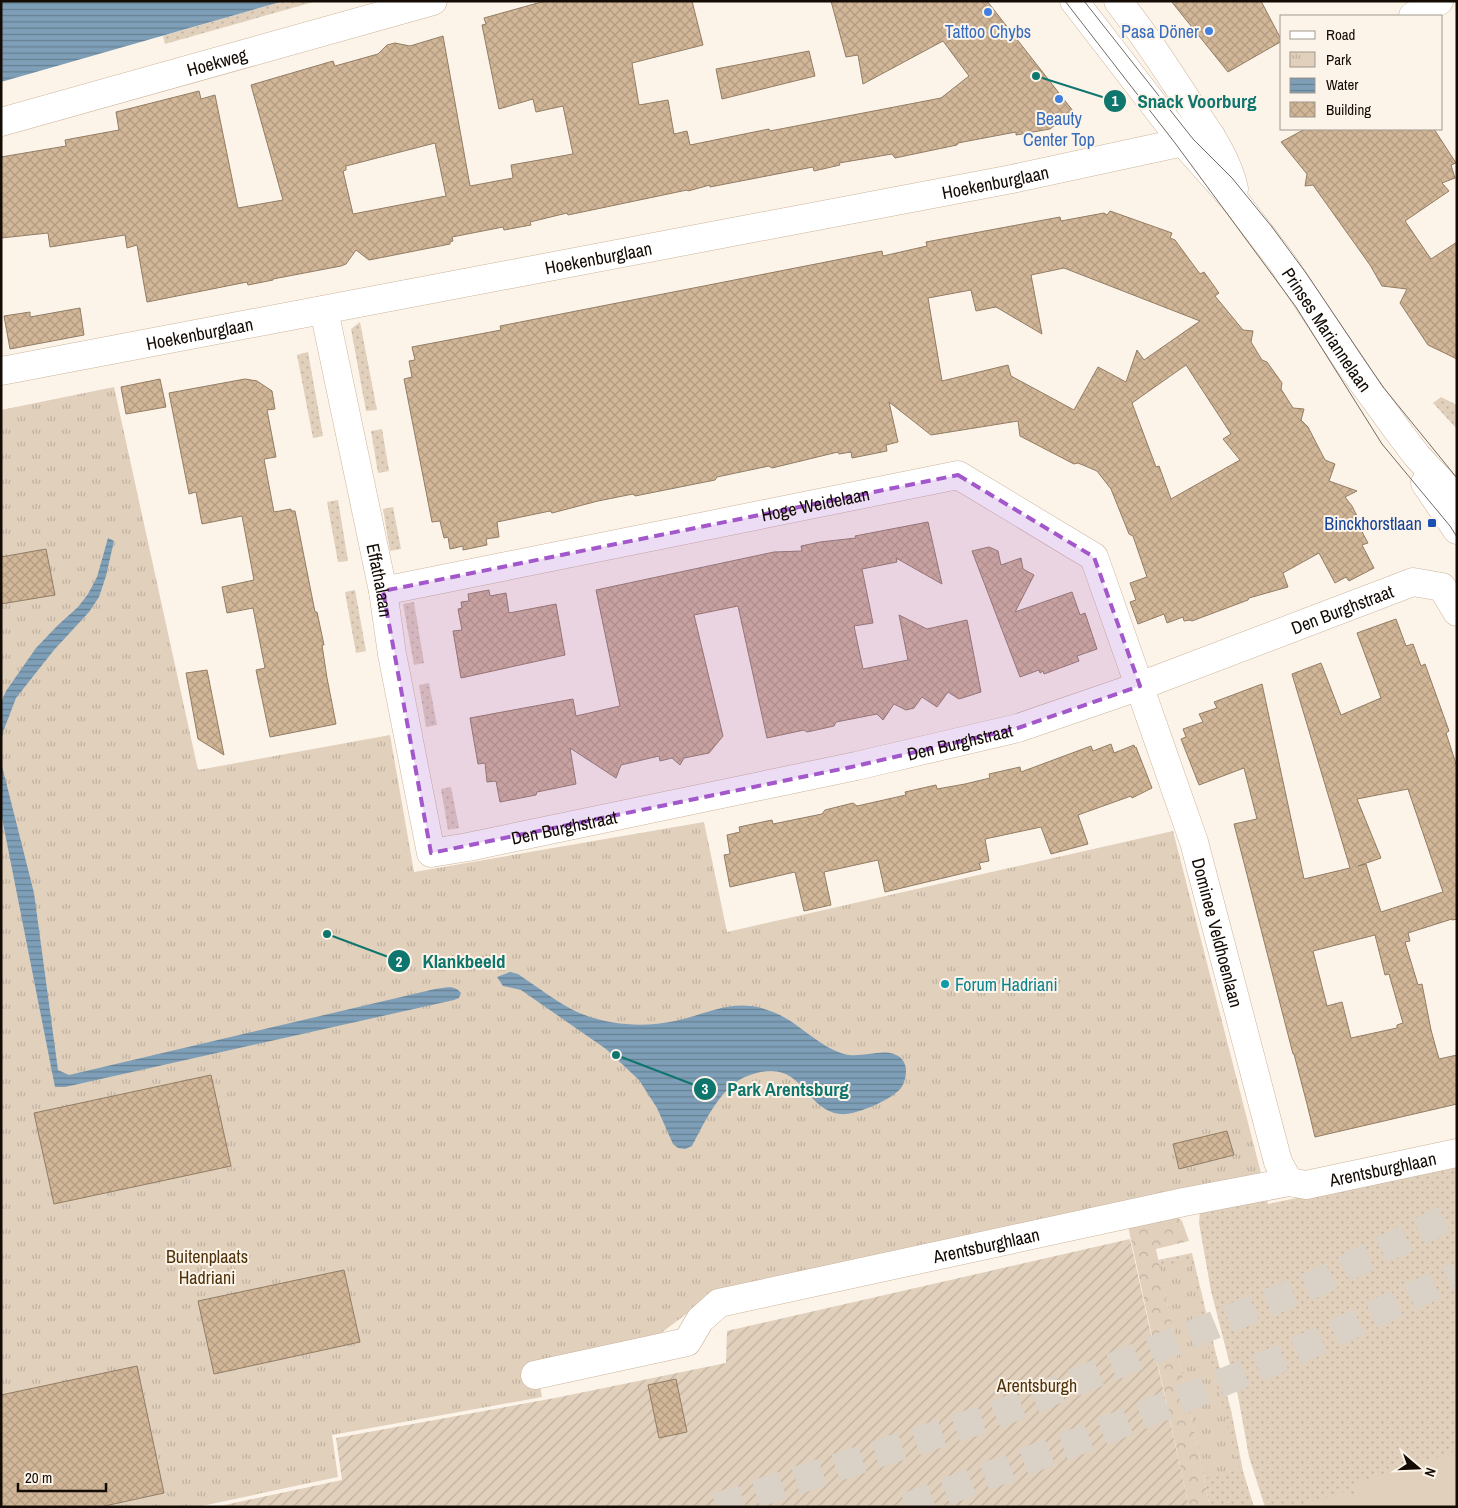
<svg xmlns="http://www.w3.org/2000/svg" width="1458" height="1508" font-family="'Archivo Narrow',sans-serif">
<defs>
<pattern id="grass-dots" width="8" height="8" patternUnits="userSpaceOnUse" patternTransform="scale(1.25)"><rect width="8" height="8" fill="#e1d0bc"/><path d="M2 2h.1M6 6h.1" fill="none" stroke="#c0b1a0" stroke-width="1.8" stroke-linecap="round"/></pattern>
<pattern id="forest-crowns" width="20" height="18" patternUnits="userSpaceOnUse" patternTransform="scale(1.25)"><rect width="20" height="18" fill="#e1d0bc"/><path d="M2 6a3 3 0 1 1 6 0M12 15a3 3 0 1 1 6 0" fill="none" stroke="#c0b1a0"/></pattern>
<pattern id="park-tufts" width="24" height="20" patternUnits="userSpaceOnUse" patternTransform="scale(1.25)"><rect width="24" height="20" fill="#e1d0bc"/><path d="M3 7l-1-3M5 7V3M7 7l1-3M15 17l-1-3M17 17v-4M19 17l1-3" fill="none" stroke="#c0b1a0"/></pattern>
<pattern id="garden-furrows" width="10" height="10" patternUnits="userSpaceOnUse" patternTransform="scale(1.25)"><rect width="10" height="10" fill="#e1d0bc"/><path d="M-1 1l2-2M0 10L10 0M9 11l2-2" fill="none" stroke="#c0b1a0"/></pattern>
<pattern id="water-rules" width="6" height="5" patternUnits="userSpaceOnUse" patternTransform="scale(1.25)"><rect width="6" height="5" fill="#7e9fb7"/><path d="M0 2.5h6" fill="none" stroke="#668093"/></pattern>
<pattern id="building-cross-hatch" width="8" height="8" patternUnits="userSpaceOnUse" patternTransform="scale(1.25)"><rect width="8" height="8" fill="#d1b698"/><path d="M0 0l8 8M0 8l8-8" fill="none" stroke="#b39b81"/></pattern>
</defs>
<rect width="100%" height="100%" fill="#fdf4e9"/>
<!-- grass -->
<g fill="url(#grass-dots)">
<polygon points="284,1 317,1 165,44 163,36"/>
<polygon points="360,322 377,410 366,411 351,329"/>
<polygon points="308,352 323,436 313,438 297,355"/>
<polygon points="1441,397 1457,405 1457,429 1433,403"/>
<polygon points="382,429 389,471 378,473 371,431"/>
<polygon points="338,500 348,561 338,562 327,502"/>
<polygon points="393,507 401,549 390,551 383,509"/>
<polygon points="355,590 366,651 356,653 345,592"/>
<polygon points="414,602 424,663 414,665 403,604"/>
<polygon points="429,683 437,725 426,727 419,685"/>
<polygon points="451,787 459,828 448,830 441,789"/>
<polygon points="1457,1165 1457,1507 1265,1507 1249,1457 1238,1396 1211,1291 1199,1223 1200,1210 1267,1198 1268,1204"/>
<polygon points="1192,1253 1216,1354 1231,1410 1243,1471 1254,1507 1210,1507 1158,1260"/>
</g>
<!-- forest -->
<polygon fill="url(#forest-crowns)" points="1176,1216 1182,1221 1189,1241 1156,1249 1210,1507 1189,1507 1128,1226"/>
<!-- park -->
<g fill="url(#park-tufts)">
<polygon points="114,387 198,770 390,735 414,872 704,822 727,932 1173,831 1262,1177 712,1300 689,1312 653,1339 536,1365 542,1397 332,1435 338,1477 197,1507 1,1507 1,410"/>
<polygon points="1191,1260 1212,1367 1239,1470 1205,1478 1160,1266"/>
</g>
<!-- garden -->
<polygon fill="url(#garden-furrows)" points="1130,1239 1189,1507 215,1507 342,1480 336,1438 555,1398 726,1363 727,1331"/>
<!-- pitch -->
<g fill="#e1d0bc">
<polygon points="1457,1451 1457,1507 1359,1507 1352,1484"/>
<polygon points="1343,1492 1352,1496 1355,1507 1309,1507 1311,1502"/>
</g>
<!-- water -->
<g fill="url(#water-rules)">
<polygon points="1,1 284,1 1,82"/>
<polygon points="108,538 114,541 106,576 99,597 89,612 54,650 16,698 3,732 1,745 1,702 6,691 36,648 58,625 78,607 88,594 97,577"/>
<path d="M1,762L34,893L58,1070L69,1075L435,989C445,988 454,984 461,993L459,998L454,1000L65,1087H55L1,813Z"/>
<path d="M510,972L518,974C536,986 555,1001 575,1011C605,1025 642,1028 675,1021C711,1013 735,996 773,1012C799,1022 817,1046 844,1054C860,1059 882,1048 896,1055C902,1057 906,1064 906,1070C906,1076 905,1082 901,1088C893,1099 855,1116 840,1114C802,1109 804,1056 750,1075C722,1084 705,1121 692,1146L685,1149L678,1148L673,1144L657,1108L639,1080L606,1049L521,990L503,986L497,977Z"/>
</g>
<!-- building -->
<g fill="url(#building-cross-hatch)" stroke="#927d65" fill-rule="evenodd">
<path d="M545,1H692L703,45L632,63L639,105L668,100L674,134L687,131L690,145L769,129L770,131L941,98L969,76L943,41L863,84L858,55L846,57L831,1H987L1073,111L1050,129L1016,135V132L984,138L958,143L957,145L895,158L892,154L839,163L840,165L814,171L813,167L710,187V185L688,191L687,190L568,215L567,213L530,222L531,225L504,230L503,227L452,237L453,241L450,242V244L369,260L356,250L346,264L341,266L273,279V280L248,285L247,282L147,302L137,245L127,248L125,235L50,247L48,233L1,238V157L66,146L65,140L119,130L116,112L199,91L201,99L215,95L238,208L283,200L251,85L333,61L335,66L378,54L387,45L395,43L410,46L443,36L470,186L513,178L511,165L573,154L563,106L536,112L533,99L499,109L482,25L486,24L484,18ZM435,143L446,196L353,214L343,171L346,170V166Z"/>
<polygon points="1171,1 1261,1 1282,41 1228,72"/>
<polygon points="809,51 815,76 722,99 716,69"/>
<polygon points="1305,129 1434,129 1456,163 1451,165 1455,178 1442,183 1449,191 1405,221 1431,259 1457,242 1457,359 1428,345 1400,303 1407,289 1382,286 1370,265 1313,185 1305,186 1307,174 1281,142"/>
<path d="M1110,211L1172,233L1170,238L1175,240L1200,274L1204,272L1219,293L1215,296L1243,330L1253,331L1251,342L1262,360L1267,362L1282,383L1281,389L1293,408L1304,409L1301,420L1308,427L1325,460L1335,464L1329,481L1357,491L1345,497L1352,506L1358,518L1357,520L1361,530L1368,543L1362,545L1374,568L1349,581L1346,577L1335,583L1319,553L1283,573L1288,587L1249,598L1248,600L1192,621L1190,620L1184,621L1183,617L1167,623L1164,614L1138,624L1130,602L1136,600L1130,583L1147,577L1133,536L1129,534L1111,489L1097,471L1078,463L1074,464L1020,436L1018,421L931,435L889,402L898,442L886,445L887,451L852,458L851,452L839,454L838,452L772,468L769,466L717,477L715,480L635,496L633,494L598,501L552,513L550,511L497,522L499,537L486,539L487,545L463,550V546L450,549L448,537L444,538L440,521L432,522L404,379L412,377L409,361L415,360L412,347L501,330L500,326L882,251L883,256L927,246L926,242L1060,217L1061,221L1104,213L1107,215ZM1064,268L1200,321L1144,360L1137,350L1126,382L1098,367L1074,410L1011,376L1008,365L942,381L928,298L971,290L976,311L996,307L1042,334L1031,275ZM1186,365L1231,434L1223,439L1240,460L1171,499L1159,466L1156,467L1132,403Z"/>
<polygon points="80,308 84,335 10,349 4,316 30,312 30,317"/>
<polygon points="160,379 166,407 126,414 121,387"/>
<polygon points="245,379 257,381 272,391 275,409 267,410 276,457 264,459 274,512 291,509 291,511 295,511 315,612 317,612 324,645 322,645 327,678 336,724 270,737 256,670 265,668 253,608 227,613 222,587 254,580 242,516 202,524 196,492 189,494 169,393"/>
<polygon points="928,522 942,584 896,558 897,562 862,569 873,623 854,626 863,669 908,660 899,615 927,629 967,620 981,692 959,699 948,692 937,707 922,697 914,708 906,710 894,704 883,720 877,714 836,722 834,726 807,732 804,730 767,738 738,606 694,615 723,736 709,753 684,758 680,765 672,758 660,761 659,756 621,765 616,778 570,748 576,784 537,792 536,795 500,802 496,781 487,782 485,763 478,764 470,718 573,699 576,716 620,706 596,590 774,552 802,551 801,546 820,542 856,538 855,536"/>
<polygon points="989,547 998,551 1001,565 1021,558 1023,569 1034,575 1015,612 1072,592 1080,615 1085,613 1097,649 1077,656 1079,661 1044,674 1043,671 1040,673 1039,670 1020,677 972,551"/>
<polygon points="46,549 55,595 1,604 1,557"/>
<polygon points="489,590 490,596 506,593 509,613 556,604 565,655 461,678 453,631 462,630 458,609 462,608 461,602 469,601 468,594"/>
<path d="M1396,619L1406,646L1413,644L1421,666L1425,664L1449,731L1446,733L1457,767V919L1452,920V919L1408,933L1410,941L1405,942L1418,985L1422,984L1431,1030L1439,1059L1457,1055V1104L1315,1137L1307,1104L1294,1054H1293L1234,824L1257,819L1244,768L1199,785L1181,739L1186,737L1183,729L1203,722L1199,714L1217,708L1214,702L1262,684L1304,879L1350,868L1292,674L1321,663L1341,715L1381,698L1357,633ZM1408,789L1443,892L1381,912L1366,864L1358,866L1381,858L1357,799ZM1375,935L1385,975L1389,974L1403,1023L1397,1025V1028L1351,1038L1342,1002L1327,1006L1313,951Z"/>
<polygon points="207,670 224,755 198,739 186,673"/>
<polygon points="1111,744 1114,753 1134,745 1135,748 1136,747 1152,788 1132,798 1131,796 1078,815 1088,844 1051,854 1041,827 985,839 989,861 979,863 981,869 885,892 878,860 824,872 831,905 804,911 795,872 730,887 724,855 730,854 727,835 740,832 739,827 772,820 773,824 822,814 825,810 853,803 857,806 906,795 905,792 936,785 937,789 965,784 990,778 989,774 1020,767 1021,772 1091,746 1093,751"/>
<polygon points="211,1075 231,1166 54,1204 34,1113"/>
<polygon points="1227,1131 1234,1155 1179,1169 1173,1144"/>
<polygon points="344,1270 360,1342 214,1374 198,1301"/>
<polygon points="137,1366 164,1493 100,1507 1,1507 1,1395"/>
<polygon points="676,1379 687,1432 659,1438 648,1385"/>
</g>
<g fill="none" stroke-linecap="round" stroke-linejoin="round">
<!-- major-tunnel -->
<g stroke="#dad1c7" stroke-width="28" stroke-dasharray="28 14" stroke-linecap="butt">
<polyline points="716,1507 990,1417 1314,1284 1457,1213"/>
<polyline points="906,1507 1097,1434 1287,1356 1457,1275"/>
</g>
<!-- minor casing -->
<g stroke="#cbb49b" stroke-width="29">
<g id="minor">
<path id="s1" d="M1074,1L1182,141L1237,203L1282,262L1353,369L1398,431L1417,456L1457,499"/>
<path d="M1118,1C1144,34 1167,69 1190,105C1207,130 1228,159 1234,189"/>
<polyline points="1413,16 1439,1"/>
<path id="s2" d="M1,122L433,1"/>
<path id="s3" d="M324,310L383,591L392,654L431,853L468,847L856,766L1018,728L1140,686L1413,582L1442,587L1457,612"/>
<path id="s4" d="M1,371L1012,179L1211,136"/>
<polyline points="1425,483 1457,530"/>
<path id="s5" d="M383,591L958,475L1094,557L1194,842L1278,1162L1289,1182"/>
<path id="s6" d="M535,1375L687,1342L700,1320L719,1303L1184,1202L1289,1182L1306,1185L1457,1153"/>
</g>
</g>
<!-- minor -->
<use href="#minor" stroke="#fff" stroke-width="28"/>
<!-- tram -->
<g stroke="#736a62" stroke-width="1">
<polyline points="1065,1 1175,143 1296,307 1382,444 1450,526 1457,537"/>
<polyline points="1084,1 1193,139 1232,178 1272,227 1306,273 1383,387 1457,478"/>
</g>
</g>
<!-- marked area -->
<path fill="#a257ca" fill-opacity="0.2" stroke="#a257ca" stroke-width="4" stroke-dasharray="10 6" stroke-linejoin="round" d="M958,475L1094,557L1140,686L1018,728L856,766L431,853L383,591Z"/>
<!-- markers -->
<g fill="#3f7fe0" stroke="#fdf4e9" stroke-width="2">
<circle cx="988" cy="12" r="5"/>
<circle cx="1209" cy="31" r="5"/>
<circle cx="1059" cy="99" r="5"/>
</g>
<rect fill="#1a4fb4" stroke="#fdf4e9" stroke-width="2" x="1427" y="518" width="10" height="10" rx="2.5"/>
<circle fill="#0f9aa8" stroke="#fdf4e9" stroke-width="2" cx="945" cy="984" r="5"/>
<g text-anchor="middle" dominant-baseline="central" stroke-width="4" stroke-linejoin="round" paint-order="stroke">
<!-- shop labels -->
<g font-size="18" fill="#366cbe" stroke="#fdf4e9">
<text x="988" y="31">Tattoo Chybs</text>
<text x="1199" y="31" text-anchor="end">Pasa Döner</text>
<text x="1059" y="118">Beauty<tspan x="1059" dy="21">Center Top</tspan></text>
</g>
<!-- street labels -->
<g font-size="18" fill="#130b04" stroke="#fdf4e9">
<text stroke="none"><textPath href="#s2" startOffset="224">Hoekweg</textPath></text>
<text stroke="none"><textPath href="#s4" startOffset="1012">Hoekenburglaan</textPath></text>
<text stroke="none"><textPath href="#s4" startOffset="608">Hoekenburglaan</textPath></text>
<text stroke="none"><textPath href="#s1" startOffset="415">Prinses Mariannelaan</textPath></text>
<text stroke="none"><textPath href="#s4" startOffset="202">Hoekenburglaan</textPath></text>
<text stroke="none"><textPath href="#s5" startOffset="441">Hoge Weidelaan</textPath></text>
<text stroke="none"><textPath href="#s3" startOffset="276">Effathalaan</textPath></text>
<text stroke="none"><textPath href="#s3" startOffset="1499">Den Burghstraat</textPath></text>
<text stroke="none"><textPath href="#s3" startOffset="1094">Den Burghstraat</textPath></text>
<text stroke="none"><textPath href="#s3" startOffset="689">Den Burghstraat</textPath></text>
<text stroke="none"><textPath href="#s5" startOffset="1141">Dominee Veldhoenlaan</textPath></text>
<text stroke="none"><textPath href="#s6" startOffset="885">Arentsburghlaan</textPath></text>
<text stroke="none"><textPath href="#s6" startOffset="480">Arentsburghlaan</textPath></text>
</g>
<!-- transit labels -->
<g font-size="18" fill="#164399" stroke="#fdf4e9" text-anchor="end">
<text x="1422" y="523">Binckhorstlaan</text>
</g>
<!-- culture labels -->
<g font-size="18" fill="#0d838f" stroke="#fdf4e9" text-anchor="start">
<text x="955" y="984">Forum Hadriani</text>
</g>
<!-- park labels -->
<g font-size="18" fill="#4e320c" stroke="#fdf4e9">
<text x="207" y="1256">Buitenplaats<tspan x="207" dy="21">Hadriani</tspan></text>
<text x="1037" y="1385">Arentsburgh</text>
</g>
</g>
<!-- callouts -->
<path fill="none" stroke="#0f766e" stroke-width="2" d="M1036 76L1115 101M327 934L399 961M616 1055L705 1089"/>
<g fill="#0f766e" stroke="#fdf4e9" stroke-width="2">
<circle cx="1036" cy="76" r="5"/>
<circle cx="327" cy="934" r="5"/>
<circle cx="616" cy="1055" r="5"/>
<circle cx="1115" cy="101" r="12"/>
<circle cx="399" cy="961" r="12"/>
<circle cx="705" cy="1089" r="12"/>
</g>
<g font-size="15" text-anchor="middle" font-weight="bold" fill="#fff">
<text x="1115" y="106">1</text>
<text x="399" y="967">2</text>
<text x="705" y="1094">3</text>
</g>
<g font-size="19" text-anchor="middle" font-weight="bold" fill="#0f766e" stroke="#fdf4e9" stroke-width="4" stroke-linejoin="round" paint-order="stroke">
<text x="1197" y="108">Snack Voorburg</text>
<text x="464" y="968">Klankbeeld</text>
<text x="788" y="1096">Park Arentsburg</text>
</g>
<!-- border -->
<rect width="1458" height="1508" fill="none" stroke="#130b04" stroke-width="5"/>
<!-- legend -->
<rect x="1280" y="15" width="162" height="115" fill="#fdf4e9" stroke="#9f978d"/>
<rect x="1290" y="31" width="25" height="8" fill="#ffffff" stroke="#9f978d"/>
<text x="1326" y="40" font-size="15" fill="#130b04">Road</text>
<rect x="1290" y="52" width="25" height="15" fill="url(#park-tufts)" stroke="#9f978d"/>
<text x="1326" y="65" font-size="15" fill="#130b04">Park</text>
<rect x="1290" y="78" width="25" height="15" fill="url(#water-rules)" stroke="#9f978d"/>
<text x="1326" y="90" font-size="15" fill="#130b04">Water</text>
<rect x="1290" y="102" width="25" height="15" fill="url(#building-cross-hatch)" stroke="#9f978d"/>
<text x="1326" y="115" font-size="15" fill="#130b04">Building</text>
<!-- north arrow -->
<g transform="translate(1418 1468) rotate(109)" stroke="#fdf4e9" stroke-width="4" paint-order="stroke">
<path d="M0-4L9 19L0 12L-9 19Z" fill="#130b04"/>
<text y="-8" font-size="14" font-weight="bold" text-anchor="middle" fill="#130b04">N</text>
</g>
<!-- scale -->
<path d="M18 1483v8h88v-8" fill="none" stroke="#130b04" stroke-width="2.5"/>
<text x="25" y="1483" font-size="15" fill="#130b04" stroke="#fdf4e9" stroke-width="4" paint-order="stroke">20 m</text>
</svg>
